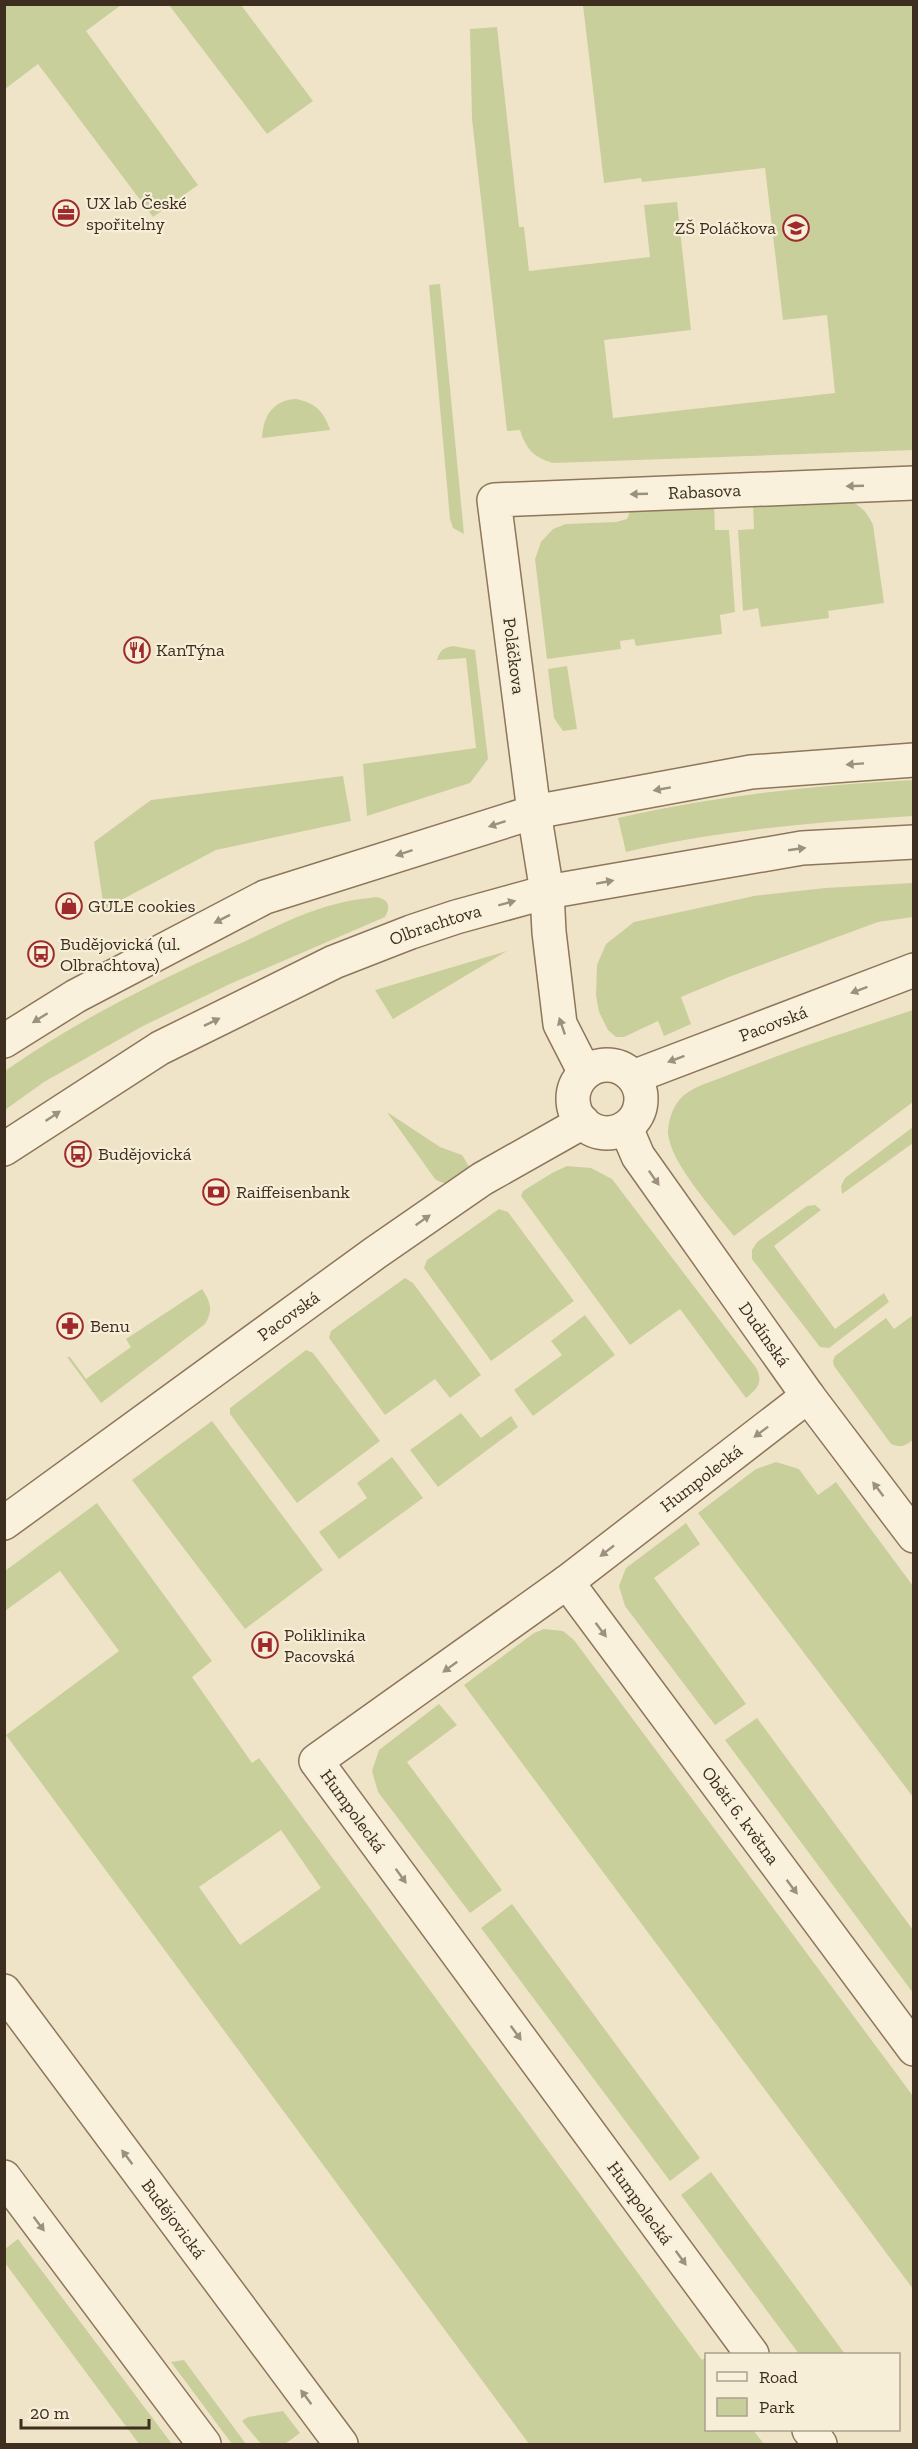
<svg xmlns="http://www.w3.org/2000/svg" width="918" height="2449" font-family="'Zilla Slab',serif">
<rect width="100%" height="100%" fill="#f0e4c8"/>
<!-- green -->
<g fill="#c9cf9b" fill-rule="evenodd">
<polygon points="5,4 121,5 86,31 198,185 153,217 38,64 5,89"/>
<polygon points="169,5 241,5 313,101 267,134"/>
<path d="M583,5H913V450L553,463C533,457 526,449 520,430L507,431L472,119L470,29L497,27L519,227H524L529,271L650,257L644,205L677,202L691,330L604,340L613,418L835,393L827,315L783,320L765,168L642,182L641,178L604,183Z"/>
<polygon points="440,284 464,534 453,528 450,519 429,285"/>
<path d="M296,399C316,403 324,412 330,430L262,438C263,416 273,400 296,399Z"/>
<path d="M850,501C862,506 868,514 873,525L884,603L828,611L829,618L761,627L758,608L743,611L738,530L754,529L753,505Z"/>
<polygon points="714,506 715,530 729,530 735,612 720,615 722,634 636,646 634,639 620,641 621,649 547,659 535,559 541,542 553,529 566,524 616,522 627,519 631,509"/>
<path d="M453,646L475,650L488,759L470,783L367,816L363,764L476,748L466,658L437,660C440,650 443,648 453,646Z"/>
<polygon points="567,666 577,729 563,731 554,718 548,669"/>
<polygon points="343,776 351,821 216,850 104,909 94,842 151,800"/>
<path d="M913,780V816C817,822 720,830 626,852L618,818C715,796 814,785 913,780Z"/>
<polygon points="913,883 913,917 878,922 729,977 681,997 691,1024 664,1036 658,1021 624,1037 616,1037 608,1030 599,1012 596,995 597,965 606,944 634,922 754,896 825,888"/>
<path d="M376,897C389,899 391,907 385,917L232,983L143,1026L44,1082L5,1110V1071C74,1022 153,983 230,948C264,933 299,913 336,904C349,900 363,899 376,897Z"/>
<polygon points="507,951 393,1019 375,990"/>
<path d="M913,1010V1102L734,1236C715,1212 670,1163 668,1133C668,1120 673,1105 683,1096C695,1085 718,1080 733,1073C792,1049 853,1030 913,1010Z"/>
<path d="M387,1112L440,1147L462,1155L473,1173C460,1181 450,1189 435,1179Z"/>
<polygon points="913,1127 913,1143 842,1194 841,1186 845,1178"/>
<path d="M567,1166L591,1168L612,1179L757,1369C763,1384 757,1389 746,1398L680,1309L630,1345L521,1196L523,1191L552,1173Z"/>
<polygon points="815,1205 821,1210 774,1246 835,1329 884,1293 889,1302 829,1348 820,1347 752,1259 752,1250 757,1242 807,1206"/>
<polygon points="499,1209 508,1212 574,1301 491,1361 424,1268 427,1260"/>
<polygon points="405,1278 413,1283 481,1375 450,1398 435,1379 385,1415 329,1338 331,1331"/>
<path d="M202,1289C210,1301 214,1310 205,1324L101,1403L67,1357H70L86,1379L131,1347L126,1339Z"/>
<polygon points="585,1315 615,1355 533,1416 514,1390 562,1355 551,1341"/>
<path d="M913,1315V1440C905,1446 901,1448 891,1444L834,1366L833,1361L835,1356L886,1318L894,1329Z"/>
<polygon points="306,1350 313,1353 380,1441 297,1503 230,1414 230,1408"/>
<polygon points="461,1413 481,1438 511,1416 518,1427 438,1487 410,1450"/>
<polygon points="212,1421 323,1570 245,1629 132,1480"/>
<polygon points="392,1457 423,1498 339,1559 319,1532 367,1498 357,1483"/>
<polygon points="776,1462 799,1469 818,1495 836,1482 913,1586 913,1797 698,1513 756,1469"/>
<path d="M97,1503L212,1661L192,1677L252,1763L259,1758L702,2360L706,2357V2430H753L764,2444H529L6,1735L119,1651L60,1571L5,1611V1571ZM281,1830L321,1888L240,1945L199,1887Z"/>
<polygon points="686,1523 700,1544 654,1578 746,1704 715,1725 625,1606 619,1586 626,1568"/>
<polygon points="544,1629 563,1631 574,1640 913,2096 913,2289 464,1685 534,1633"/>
<polygon points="439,1704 457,1725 407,1762 502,1890 470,1913 378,1792 372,1771 379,1750"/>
<polygon points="757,1718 913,1930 913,1993 725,1740"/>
<polygon points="512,1904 700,2158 670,2181 481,1928"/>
<polygon points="711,2172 845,2354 799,2354 681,2195"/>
<polygon points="18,2239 172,2444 139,2444 5,2263 5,2249"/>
<polygon points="184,2360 246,2444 232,2444 171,2362"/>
<polygon points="283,2411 300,2433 285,2444 261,2444 242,2421 248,2417"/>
</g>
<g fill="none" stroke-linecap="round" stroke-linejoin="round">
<!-- minor casing -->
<g stroke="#8d765c" stroke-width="36">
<g id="minor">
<polyline points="4,1041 76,996 265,897 534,812 751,772 914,760"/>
<circle cx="607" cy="1099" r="34"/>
<path id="s1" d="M585,1073L560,1024L549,932L547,892L534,812L494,500L914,483"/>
<path id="s2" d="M633,1077L914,970"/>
<path id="s3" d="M626,1128L638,1156L808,1396L914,1536"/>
<path id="s4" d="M4,1149L160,1048L334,962L411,932L456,917L547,892L802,848L914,842"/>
<path id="s5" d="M4,1523L375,1253L482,1179L583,1122"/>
<path id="s6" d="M567,1582L914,2049"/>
<path id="s7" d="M4,1991L341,2444"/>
<polyline points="4,2177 204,2444"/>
<path id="s8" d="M752,2354L316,1761L567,1582L808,1396"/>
<polyline points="809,2430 820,2444"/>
</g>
</g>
<!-- minor -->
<use href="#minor" stroke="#faf1dc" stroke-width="33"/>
</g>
<!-- one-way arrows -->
<defs><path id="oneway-solid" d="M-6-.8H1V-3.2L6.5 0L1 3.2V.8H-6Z" transform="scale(1.5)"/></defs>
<g fill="#9c907e">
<use href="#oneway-solid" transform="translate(855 486) rotate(178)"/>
<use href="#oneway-solid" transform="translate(639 494) rotate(178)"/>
<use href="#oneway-solid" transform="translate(855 764) rotate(176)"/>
<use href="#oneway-solid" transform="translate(662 789) rotate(170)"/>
<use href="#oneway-solid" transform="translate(497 824) rotate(162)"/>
<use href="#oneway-solid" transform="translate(797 849) rotate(-8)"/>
<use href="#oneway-solid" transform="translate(404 853) rotate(162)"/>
<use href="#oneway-solid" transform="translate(605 882) rotate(-10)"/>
<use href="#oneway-solid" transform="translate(507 903) rotate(-15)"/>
<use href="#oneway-solid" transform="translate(222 919) rotate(153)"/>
<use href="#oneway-solid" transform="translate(859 990) rotate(159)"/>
<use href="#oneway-solid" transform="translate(40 1018) rotate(148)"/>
<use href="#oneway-solid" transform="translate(212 1022) rotate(-26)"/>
<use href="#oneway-solid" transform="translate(562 1026) rotate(-109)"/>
<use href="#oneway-solid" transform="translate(676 1059) rotate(159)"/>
<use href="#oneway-solid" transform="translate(53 1116) rotate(-34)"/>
<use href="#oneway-solid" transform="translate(654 1178) rotate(55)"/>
<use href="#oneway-solid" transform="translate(423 1220) rotate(-35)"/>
<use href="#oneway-solid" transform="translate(761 1432) rotate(143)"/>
<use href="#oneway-solid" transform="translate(878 1489) rotate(-127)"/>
<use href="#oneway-solid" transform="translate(607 1551) rotate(142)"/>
<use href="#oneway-solid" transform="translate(601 1630) rotate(53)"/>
<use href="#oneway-solid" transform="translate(450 1667) rotate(144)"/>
<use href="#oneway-solid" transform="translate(401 1876) rotate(54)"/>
<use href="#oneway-solid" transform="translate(792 1887) rotate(53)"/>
<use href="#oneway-solid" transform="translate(516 2033) rotate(54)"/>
<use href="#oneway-solid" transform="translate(127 2157) rotate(-127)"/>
<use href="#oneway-solid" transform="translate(39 2224) rotate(53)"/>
<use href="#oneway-solid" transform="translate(681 2258) rotate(54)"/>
<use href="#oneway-solid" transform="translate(306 2397) rotate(-127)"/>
</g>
<!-- icons -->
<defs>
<g id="office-ring" transform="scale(1.35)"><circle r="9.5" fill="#f7eed8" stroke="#9e2a2b" stroke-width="1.5"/><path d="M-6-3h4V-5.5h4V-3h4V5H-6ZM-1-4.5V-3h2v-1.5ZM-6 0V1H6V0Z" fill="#9e2a2b"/></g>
<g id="school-ring" transform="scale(1.35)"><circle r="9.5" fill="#f7eed8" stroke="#9e2a2b" stroke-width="1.5"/><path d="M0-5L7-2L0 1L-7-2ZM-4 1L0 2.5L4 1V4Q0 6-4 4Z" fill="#9e2a2b"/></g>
<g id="restaurant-ring" transform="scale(1.35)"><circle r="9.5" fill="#f7eed8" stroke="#9e2a2b" stroke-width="1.5"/><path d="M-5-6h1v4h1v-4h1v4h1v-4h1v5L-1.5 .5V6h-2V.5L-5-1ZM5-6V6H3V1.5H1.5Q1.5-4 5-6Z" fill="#9e2a2b"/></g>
<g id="shop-ring" transform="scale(1.35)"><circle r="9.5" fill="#f7eed8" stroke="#9e2a2b" stroke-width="1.5"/><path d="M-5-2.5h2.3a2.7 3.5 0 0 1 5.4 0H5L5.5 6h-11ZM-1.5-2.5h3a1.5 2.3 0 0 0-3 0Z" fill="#9e2a2b"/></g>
<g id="bus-ring" transform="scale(1.35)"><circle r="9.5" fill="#f7eed8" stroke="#9e2a2b" stroke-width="1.5"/><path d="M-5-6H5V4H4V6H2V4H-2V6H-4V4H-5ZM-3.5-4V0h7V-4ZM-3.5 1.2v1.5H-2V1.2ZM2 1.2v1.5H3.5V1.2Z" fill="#9e2a2b"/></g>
<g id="bank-ring" transform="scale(1.35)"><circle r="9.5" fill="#f7eed8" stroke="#9e2a2b" stroke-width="1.5"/><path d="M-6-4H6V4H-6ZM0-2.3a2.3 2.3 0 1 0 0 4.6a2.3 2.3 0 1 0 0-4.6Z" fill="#9e2a2b"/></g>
<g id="pharmacy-ring" transform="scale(1.35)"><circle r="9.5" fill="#f7eed8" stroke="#9e2a2b" stroke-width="1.5"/><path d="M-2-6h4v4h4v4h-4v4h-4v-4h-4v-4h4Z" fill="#9e2a2b"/></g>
<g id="hospital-ring" transform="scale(1.35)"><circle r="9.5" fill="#f7eed8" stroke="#9e2a2b" stroke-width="1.5"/><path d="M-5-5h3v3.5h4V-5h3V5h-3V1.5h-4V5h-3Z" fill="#9e2a2b"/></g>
</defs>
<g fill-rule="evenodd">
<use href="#office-ring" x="66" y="213"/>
<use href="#school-ring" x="796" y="228"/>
<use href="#restaurant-ring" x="137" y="650"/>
<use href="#shop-ring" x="69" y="906"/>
<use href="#bus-ring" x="41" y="954"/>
<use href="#bus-ring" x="78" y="1154"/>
<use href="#bank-ring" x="216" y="1192"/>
<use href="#pharmacy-ring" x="70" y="1326"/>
<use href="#hospital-ring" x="265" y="1645"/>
</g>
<g text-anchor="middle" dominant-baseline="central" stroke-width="4.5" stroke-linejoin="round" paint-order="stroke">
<!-- poi labels -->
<g font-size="18" fill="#3d2e20" stroke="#f7eed8" text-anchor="start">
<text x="86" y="203">UX lab České<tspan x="86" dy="21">spořitelny</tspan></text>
<text x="776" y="228" text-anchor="end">ZŠ Poláčkova</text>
<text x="156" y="650">KanTýna</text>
<text x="88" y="906">GULE cookies</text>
<text x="60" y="944">Budějovická (ul.<tspan x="60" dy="21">Olbrachtova)</tspan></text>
<text x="98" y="1154">Budějovická</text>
<text x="236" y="1192">Raiffeisenbank</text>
<text x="90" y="1326">Benu</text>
<text x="284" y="1635">Poliklinika<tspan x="284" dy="21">Pacovská</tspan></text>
</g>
<!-- street labels -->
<g font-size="18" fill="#3d2e20" stroke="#f7eed8">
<text stroke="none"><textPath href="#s1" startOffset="794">Rabasova</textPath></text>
<text transform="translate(514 656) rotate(83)">Poláčkova</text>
<text stroke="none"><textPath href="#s4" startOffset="488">Olbrachtova</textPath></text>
<text stroke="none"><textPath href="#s2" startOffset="150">Pacovská</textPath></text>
<text stroke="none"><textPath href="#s5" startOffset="352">Pacovská</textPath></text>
<text stroke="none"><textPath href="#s3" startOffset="249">Dudínská</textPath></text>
<text stroke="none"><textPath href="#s8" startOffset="1214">Humpolecká</textPath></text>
<text transform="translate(353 1811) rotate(54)">Humpolecká</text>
<text stroke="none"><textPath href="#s6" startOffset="291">Obětí 6. května</textPath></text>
<text transform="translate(640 2203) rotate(54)">Humpolecká</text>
<text stroke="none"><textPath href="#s7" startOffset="284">Budějovická</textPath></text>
</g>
</g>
<!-- border -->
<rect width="918" height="2449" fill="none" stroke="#3d2e20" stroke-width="12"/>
<!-- legend -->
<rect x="705" y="2353" width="195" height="78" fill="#f7eed8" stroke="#ada18e" stroke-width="1.5"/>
<rect x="717" y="2372" width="30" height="9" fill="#faf1dc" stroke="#ada18e" stroke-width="1.5"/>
<text x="759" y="2383" font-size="18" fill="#3d2e20">Road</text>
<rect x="717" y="2398" width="30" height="18" fill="#c9cf9b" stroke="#ada18e" stroke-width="1.5"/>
<text x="759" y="2413" font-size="18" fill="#3d2e20">Park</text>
<!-- scale -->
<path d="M21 2419v9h128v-9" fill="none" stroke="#3d2e20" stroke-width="3"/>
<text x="30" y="2419" font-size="18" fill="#3d2e20" stroke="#f7eed8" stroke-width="4.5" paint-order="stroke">20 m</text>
</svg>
